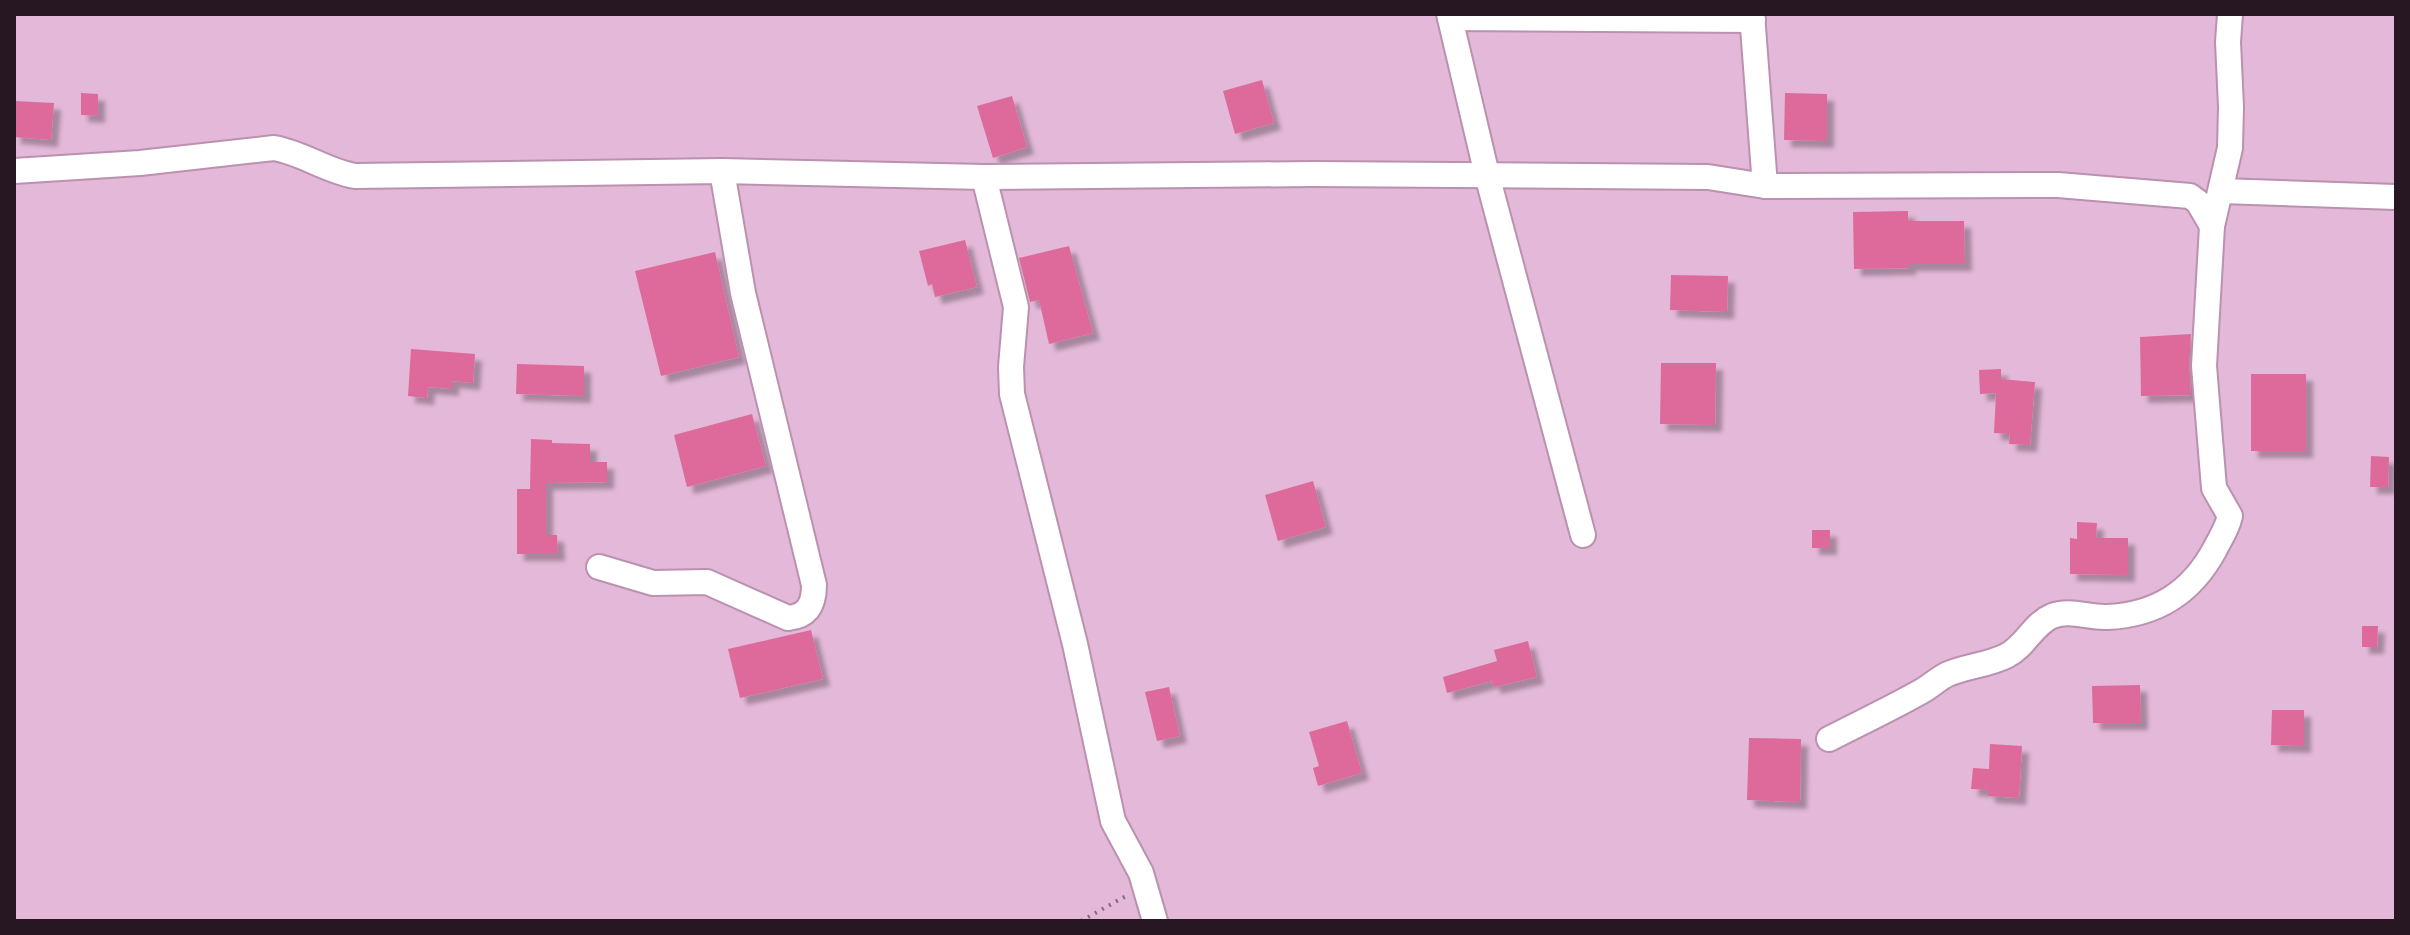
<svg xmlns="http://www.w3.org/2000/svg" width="2410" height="935" font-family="Helvetica,sans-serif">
<defs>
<filter id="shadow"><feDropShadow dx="7" dy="7" stdDeviation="2" flood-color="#0004"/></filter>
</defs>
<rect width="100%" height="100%" fill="#e3b8d8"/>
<!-- building -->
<g fill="#dd6b9a" filter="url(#shadow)">
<polygon points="1262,80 1274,123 1235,134 1223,91"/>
<polygon points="81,93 98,94 98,116 81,115"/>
<polygon points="1785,93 1827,94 1827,141 1784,140"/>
<polygon points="1012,96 1027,147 993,158 977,106"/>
<polygon points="14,101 54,103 51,140 14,137"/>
<polygon points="1908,211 1908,221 1964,221 1965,264 1909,264 1909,268 1854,269 1853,212"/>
<polygon points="965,240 977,287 935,297 932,284 928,286 919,251"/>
<polygon points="1069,246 1093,333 1049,344 1039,300 1030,302 1019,258"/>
<polygon points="715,252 739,357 661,376 635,271"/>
<polygon points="1671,275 1728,276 1727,312 1670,310"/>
<polygon points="2191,334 2189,365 2191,395 2141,396 2140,337"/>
<polygon points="411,349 475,354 473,383 452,381 452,389 428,387 427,398 408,396"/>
<polygon points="1661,363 1716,363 1715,425 1660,424"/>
<polygon points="517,364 584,366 584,396 516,394"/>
<polygon points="2001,369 2001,379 2035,382 2030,445 2009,444 2010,434 1994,433 1996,393 1980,394 1979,370"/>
<rect x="2251" y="374" width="55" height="77"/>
<polygon points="752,414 766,466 687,487 674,435"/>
<polygon points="531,439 552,440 552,443 590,444 590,462 607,462 607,482 546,483 546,535 557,535 558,554 517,554 517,489 530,489"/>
<polygon points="2371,456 2389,457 2388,487 2370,487"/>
<polygon points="1313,481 1326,527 1278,541 1265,495"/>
<polygon points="2077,522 2097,523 2096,538 2128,538 2128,575 2070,574 2070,538 2077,539"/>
<rect x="1812" y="530" width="18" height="18"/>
<polygon points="2362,626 2378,626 2377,647 2362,647"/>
<polygon points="811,630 823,679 740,698 728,649"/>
<polygon points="1528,641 1537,677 1494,687 1492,681 1447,693 1443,677 1497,661 1494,650"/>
<polygon points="2140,685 2141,723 2093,723 2092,686"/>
<polygon points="1169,687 1180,736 1157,741 1145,692"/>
<polygon points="2272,710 2304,710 2304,746 2271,745"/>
<polygon points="1347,721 1362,773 1318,786 1313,768 1319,766 1309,732"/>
<polygon points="1749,738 1801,739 1800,802 1747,800"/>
<polygon points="1990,744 2022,746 2019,798 1988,796 1988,790 1971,789 1973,768 1989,769"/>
</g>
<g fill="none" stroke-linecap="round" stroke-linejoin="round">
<!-- minor casing -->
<g stroke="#ba91af" stroke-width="28">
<g id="minor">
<polyline points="1449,14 1487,175 1583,535"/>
<polyline points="1752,14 1765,186"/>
<polyline points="1450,18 1753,20"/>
<path d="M14,171L140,163L274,148C303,153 326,171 355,176L722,171L984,177L1313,174L1708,177L1765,186L2058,185L2190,196L2198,202L2212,226"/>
<polyline points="984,177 1016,307 1011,367 1012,394 1075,644 1113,821 1141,873 1155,921"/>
<polyline points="2221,191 2396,197"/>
<path d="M599,567L653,583L707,582L788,618C808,616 814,604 814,585L743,293L722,171"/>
<path d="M1829,739C1860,723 1892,708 1922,691C1931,686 1939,678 1948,674C1967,666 1988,665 2006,656C2025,647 2033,624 2052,616C2070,609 2089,618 2107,617C2157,615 2192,592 2215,549C2221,537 2227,529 2230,516L2214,488L2204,366L2212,226L2230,148L2231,107L2228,42L2230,14"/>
</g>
</g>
<!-- path -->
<polyline stroke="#87697f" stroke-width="4" stroke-dasharray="2 6" stroke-linecap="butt" points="1081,921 1126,896"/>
<!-- minor -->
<use href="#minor" stroke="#fff" stroke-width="24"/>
</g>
<!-- border -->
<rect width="2410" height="935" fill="none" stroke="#261722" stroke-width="32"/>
</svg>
